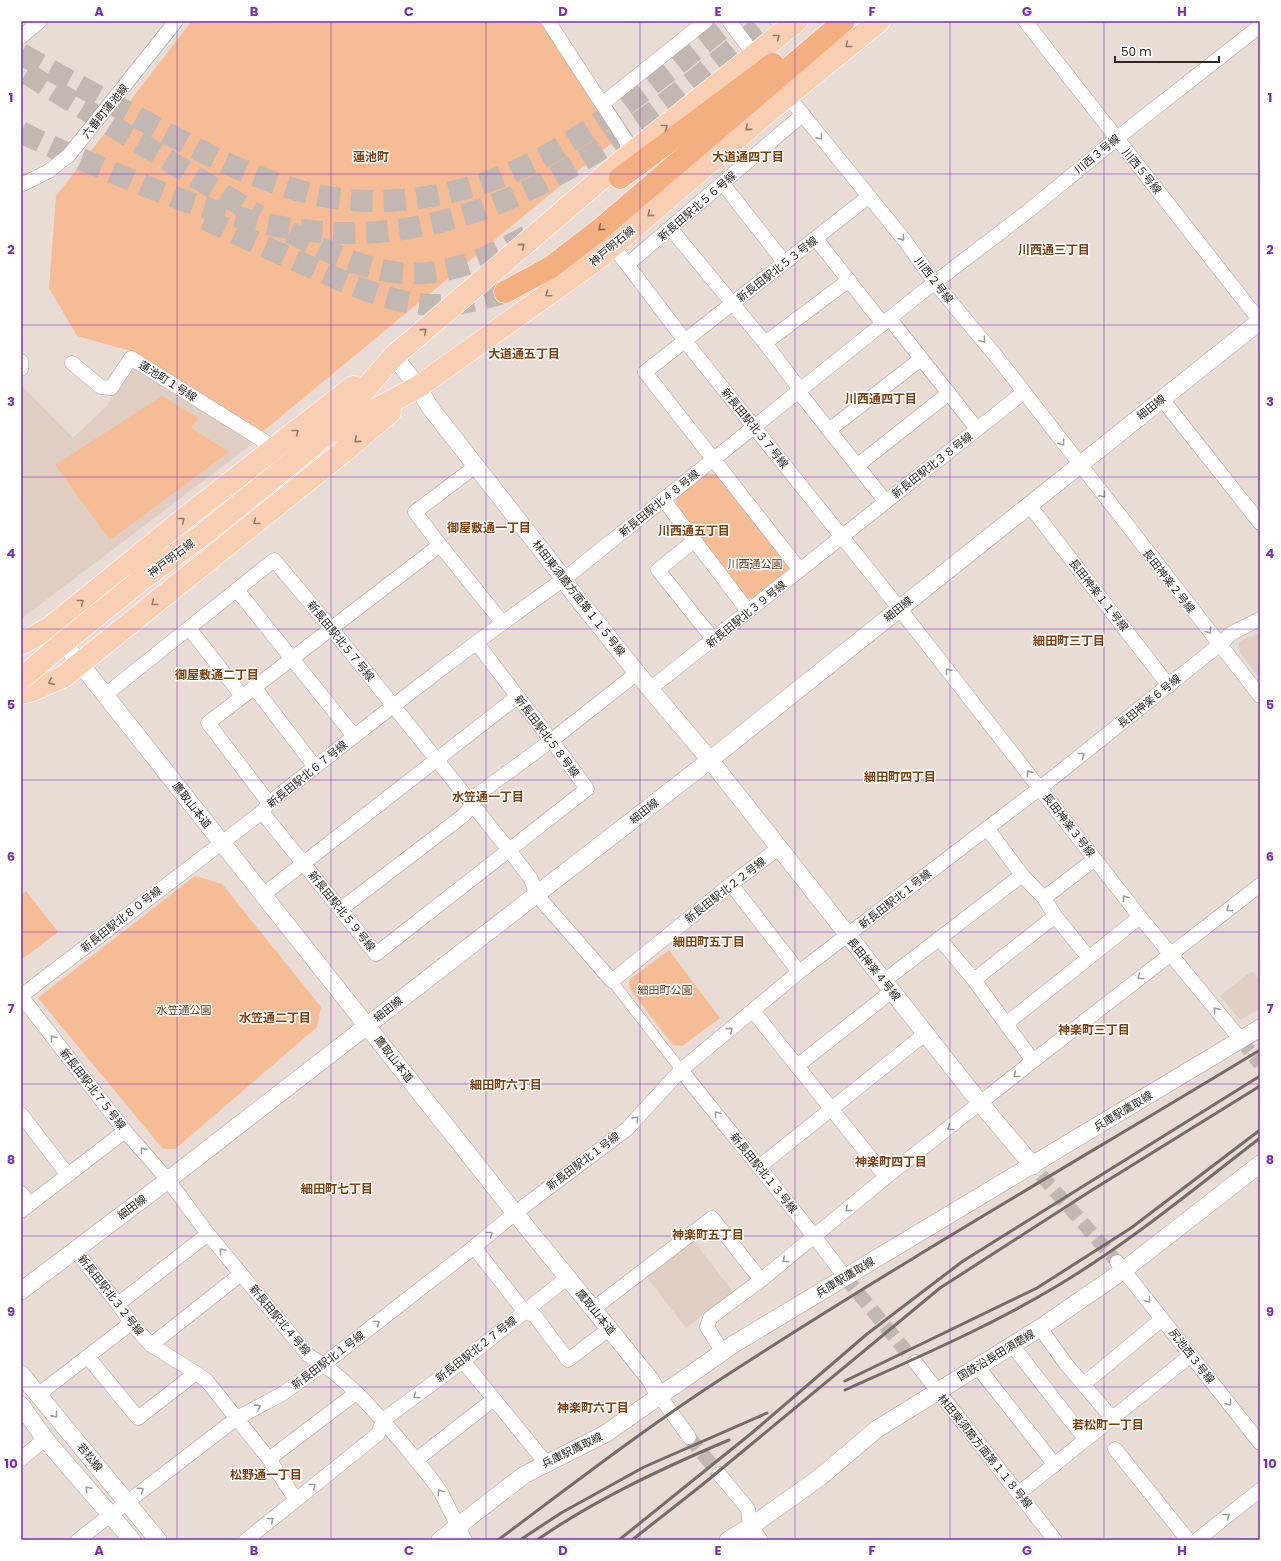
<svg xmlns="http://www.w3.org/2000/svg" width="1281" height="1561" font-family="Poppins,'Noto Sans JP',sans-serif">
<rect width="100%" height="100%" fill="#e8dcd4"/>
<!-- built -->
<g fill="#e1cec2">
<polygon points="139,367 252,437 252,444 21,619 21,385 73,438 107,406 127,370"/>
<polygon points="1260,632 1260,679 1239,651 1239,642"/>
<polygon points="1252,971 1260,981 1260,1009 1240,1020 1220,996"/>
<polygon points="693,1240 733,1292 686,1328 646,1276"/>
</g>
<!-- green -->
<g fill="#f6bc96">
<polygon points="192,21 554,21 618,138 261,433 131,351 77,336 49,288 56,196"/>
<polygon points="162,396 198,418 191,428 229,452 110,540 55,465"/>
<polygon points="705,474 718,474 789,564 788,574 756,599 746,598 675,507 677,497"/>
<polygon points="195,876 222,884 321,1007 317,1027 175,1149 163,1149 38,998"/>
<polygon points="26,891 58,932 21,960 21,896"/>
<polygon points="669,950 720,1018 682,1046 673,1045 630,989 629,980"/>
</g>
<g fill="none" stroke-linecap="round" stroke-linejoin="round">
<!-- minor-tunnel -->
<g stroke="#c3b8b1" stroke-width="14" stroke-dasharray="14 7" stroke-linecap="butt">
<polyline points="1241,1040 1260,1064"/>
<polyline points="1041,1175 1117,1262"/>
<polyline points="845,1277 915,1362"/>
<polyline points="689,1437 719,1474"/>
</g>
<!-- motorway-tunnel -->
<g stroke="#c3b8b1" stroke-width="22" stroke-dasharray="22 11" stroke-linecap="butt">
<path d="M21,54C63,77 105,100 148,123C199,151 251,178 308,193C386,213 478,194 547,155C614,118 672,68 731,21"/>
<polyline points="26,73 259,216"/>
<path d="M21,132C44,144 69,154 93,164C171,198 253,230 339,233C416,235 491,212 557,175C633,134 700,75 768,21"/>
<path d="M205,219C241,236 278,253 315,269C351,285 391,303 431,305C456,306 481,300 505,292"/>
<path d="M290,232C384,283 432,290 527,236"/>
</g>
<!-- pedestrian casing -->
<g stroke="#afa39c" stroke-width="11">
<polyline id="pedestrian" points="612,981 681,1070"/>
</g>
<!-- minor casing -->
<g stroke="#afa39c" stroke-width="15">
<g id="minor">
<polyline points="548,21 625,139 630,154"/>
<polyline points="729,21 759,61"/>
<polyline points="1025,21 1260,321"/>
<polyline points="21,37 40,21"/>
<polyline points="782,89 906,242 935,283 1000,361 1260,696"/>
<polyline points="602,104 706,21"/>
<polyline points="723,184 784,262"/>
<polyline points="21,185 49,171 69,155 176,21"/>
<polyline points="671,229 765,343 796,384 798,391 886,502"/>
<polyline points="816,239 883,324"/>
<polyline points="613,246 686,342 899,608 1140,917 1241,1040"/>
<polyline points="628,264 802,115"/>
<polyline points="890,319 977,429"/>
<polyline points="765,343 849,280"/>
<polyline points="21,361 21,369"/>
<polyline points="72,363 101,387 111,388 131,358 275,448"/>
<polyline points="1162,399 1260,523"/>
<polyline points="829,430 921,359"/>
<polyline points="858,465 949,393"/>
<polyline points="476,466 415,512 440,545 502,622"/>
<polyline points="663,499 748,611"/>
<polyline points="1029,505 1169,686"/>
<polyline points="695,540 658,570 713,639"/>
<polyline points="800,570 645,372 868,197"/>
<polyline points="237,590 354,736"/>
<polyline points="189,628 242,696"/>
<polyline points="254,687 315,767"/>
<polyline points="650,689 1024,392"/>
<polyline points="105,695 274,560 331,628 509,850 531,879 536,894 612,981 731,884 779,848"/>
<polyline points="269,803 208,723 440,545"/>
<path d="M262,812L376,954L587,789C552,739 513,692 477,643"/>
<polyline points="987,828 1022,875 1044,898 1055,916 1089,958"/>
<polyline points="731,884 799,972"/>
<polyline points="264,894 517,697"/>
<polyline points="1044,898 1095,859"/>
<polyline points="341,909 464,815 472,805 477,795 552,740 637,673"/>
<polyline points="939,938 974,980 1033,1061"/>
<polyline points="974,980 1055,916"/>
<polyline points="884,981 1022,875"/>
<path d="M21,996L262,812L269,803C366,727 463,650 564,579L925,290L1027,212L1126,131L1260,26"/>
<path d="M21,996L125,1131L168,1180L208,1234L308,1355C348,1378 379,1416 408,1450C418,1463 431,1477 440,1491C449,1507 456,1524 465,1540"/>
<polyline points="753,1011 886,1177"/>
<polyline points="1007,1023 1140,917"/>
<polyline points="797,1066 892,991"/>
<path d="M681,1070C736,1140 793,1206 845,1277"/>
<polyline points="21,1114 68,1175"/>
<polyline points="760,1166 925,1034"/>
<polyline points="21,1193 30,1204"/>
<polyline points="21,1211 125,1131"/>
<polyline points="474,1247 524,1311 535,1316 568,1360 609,1329"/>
<polyline points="75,1250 118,1304 131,1323 151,1345 196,1373 207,1381 269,1459 296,1500 378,1434 383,1420 463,1361 568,1277"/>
<polyline points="1117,1262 1260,1443"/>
<polyline points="118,1304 208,1234"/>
<polyline points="593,1309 712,1218 761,1280"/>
<polyline points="1040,1328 1066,1364 1112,1418"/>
<polyline points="151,1345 241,1274"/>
<polyline points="1012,1345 1085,1439"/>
<polyline points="722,1351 707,1327 710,1318 761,1280 886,1177 1033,1061 1260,885"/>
<polyline points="88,1357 138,1418 196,1373"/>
<polyline points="463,1361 546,1463"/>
<polyline points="915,1362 1055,1540"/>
<polyline points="977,1366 1055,1465"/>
<polyline points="1085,1383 1162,1319"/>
<polyline points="39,1394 131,1323"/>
<polyline points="659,1395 689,1437"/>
<polyline points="1115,1449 1188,1540"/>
<polyline points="21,1459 45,1439"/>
<polyline points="269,1459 356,1393"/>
<polyline points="416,1460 494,1399"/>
<polyline points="719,1474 748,1509 750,1527"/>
<polyline points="1019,1493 1191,1355"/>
<polyline points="78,1540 237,1418 282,1394 324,1364 474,1247 515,1213 627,1129 681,1070 799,972 1040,788 1219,645 1232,633 1260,619"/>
<polyline points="246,1540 296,1500"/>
<polyline points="1197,1540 1260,1490"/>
</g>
</g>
<!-- tertiary casing -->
<g stroke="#afa39c" stroke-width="18">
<g id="tertiary">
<polyline points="394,356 418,387 429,406 564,579 570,589 650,689 710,760 981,1104 1033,1166"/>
<polyline points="56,633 515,1213 650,1379 659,1395"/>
<polyline points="21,1291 168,1180 710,760 1260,321"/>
<polyline points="21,1374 158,1540"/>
<polyline points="21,1405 45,1439 132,1540"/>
<polyline points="750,1527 759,1540"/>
<polyline points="440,1540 524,1475 605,1434 734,1344 1260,1028"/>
<polyline points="728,1540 750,1527 819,1478 877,1429 1040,1328 1124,1270 1260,1164"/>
</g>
</g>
<!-- primary casing -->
<g stroke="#fff" stroke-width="23">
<g id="primary">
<polyline points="335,431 418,387 596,260 770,110 879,21"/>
<polyline points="137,583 205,533 323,437 394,356 630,154 797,21"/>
<polyline points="21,644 51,627 190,514 353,387"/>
<polyline points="21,693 33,690 63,677 343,452 390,412"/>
</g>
</g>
<!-- motorway casing -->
<g stroke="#fff" stroke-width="23">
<g id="motorway">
<polyline points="620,178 773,64"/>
<polyline points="505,292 551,267 599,230 844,21"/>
</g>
</g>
<!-- pedestrian -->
<use href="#pedestrian" stroke="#fff" stroke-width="10"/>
<!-- minor -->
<use href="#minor" stroke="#fff" stroke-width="14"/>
<!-- tertiary -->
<use href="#tertiary" stroke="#fff" stroke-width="17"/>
<!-- primary -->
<use href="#primary" stroke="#f8cfb3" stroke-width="22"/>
<!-- motorway -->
<use href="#motorway" stroke="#f4af81" stroke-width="22"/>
<!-- rail -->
<g stroke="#756d68" stroke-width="3">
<polyline points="845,1381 1037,1288 1131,1228 1260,1130"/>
<path d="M845,1390C916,1358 989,1327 1057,1286C1129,1243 1194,1189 1260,1138"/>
<path d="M498,1540C573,1484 648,1426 727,1375C901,1262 1082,1158 1260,1050"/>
<polyline points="520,1540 561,1513 644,1467 767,1413"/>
<path d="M537,1540C596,1499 663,1468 729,1440"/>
<polyline points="619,1540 753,1432 867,1334 963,1261 1260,1076"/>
<polyline points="632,1540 702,1485 940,1288 1089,1192 1260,1086"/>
</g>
<!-- primary-bridge casing -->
<g stroke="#fff" stroke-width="23" stroke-linecap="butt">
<polyline id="primary-bridge" points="21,679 58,647 137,583"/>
</g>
<!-- primary-bridge -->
<use href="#primary-bridge" stroke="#f8cfb3" stroke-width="22"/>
</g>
<!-- one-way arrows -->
<defs><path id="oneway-chevron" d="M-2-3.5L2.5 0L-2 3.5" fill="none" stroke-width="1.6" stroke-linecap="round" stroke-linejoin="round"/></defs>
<g stroke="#927c6c">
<use href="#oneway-chevron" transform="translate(777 37) rotate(-39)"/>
<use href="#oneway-chevron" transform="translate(848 45) rotate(141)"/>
<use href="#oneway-chevron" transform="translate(665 127) rotate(-38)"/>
<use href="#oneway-chevron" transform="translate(748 128) rotate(139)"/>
<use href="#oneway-chevron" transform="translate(650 214) rotate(139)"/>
<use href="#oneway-chevron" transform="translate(522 246) rotate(-41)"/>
<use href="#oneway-chevron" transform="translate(548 294) rotate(145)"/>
<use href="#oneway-chevron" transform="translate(424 331) rotate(-41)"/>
<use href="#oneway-chevron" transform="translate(296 432) rotate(-38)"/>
<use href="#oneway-chevron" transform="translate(357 440) rotate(139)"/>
<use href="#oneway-chevron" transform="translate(182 520) rotate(-39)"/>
<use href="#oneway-chevron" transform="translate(256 522) rotate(141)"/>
<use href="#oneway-chevron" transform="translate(81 602) rotate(-39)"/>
<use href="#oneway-chevron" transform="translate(154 603) rotate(141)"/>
<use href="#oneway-chevron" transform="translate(51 682) rotate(156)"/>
</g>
<g stroke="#a09e9d">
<use href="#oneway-chevron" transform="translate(820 137) rotate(51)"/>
<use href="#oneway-chevron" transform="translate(902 238) rotate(51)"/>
<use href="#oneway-chevron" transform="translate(983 340) rotate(50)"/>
<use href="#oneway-chevron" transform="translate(1062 443) rotate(53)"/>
<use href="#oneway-chevron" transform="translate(1103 495) rotate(52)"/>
<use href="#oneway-chevron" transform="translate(1209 631) rotate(52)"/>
<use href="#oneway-chevron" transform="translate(948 671) rotate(-128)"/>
<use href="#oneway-chevron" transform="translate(1082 755) rotate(-39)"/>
<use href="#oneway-chevron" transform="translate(1029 773) rotate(-128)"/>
<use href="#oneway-chevron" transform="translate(1125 898) rotate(-127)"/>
<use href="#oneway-chevron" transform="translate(1229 909) rotate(143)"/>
<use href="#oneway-chevron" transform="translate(1140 977) rotate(142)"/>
<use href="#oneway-chevron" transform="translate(1216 1010) rotate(-129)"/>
<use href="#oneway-chevron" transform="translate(730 1030) rotate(-40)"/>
<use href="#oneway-chevron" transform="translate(53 1038) rotate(-128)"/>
<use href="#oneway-chevron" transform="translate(1016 1075) rotate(141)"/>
<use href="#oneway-chevron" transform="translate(717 1114) rotate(-130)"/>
<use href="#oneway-chevron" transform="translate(636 1119) rotate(-47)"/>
<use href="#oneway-chevron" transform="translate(950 1128) rotate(142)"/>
<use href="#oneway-chevron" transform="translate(143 1150) rotate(-131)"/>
<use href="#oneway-chevron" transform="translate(848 1209) rotate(140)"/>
<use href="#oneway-chevron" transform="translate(490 1234) rotate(-39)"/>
<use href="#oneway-chevron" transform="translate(222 1251) rotate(-130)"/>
<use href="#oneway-chevron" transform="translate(785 1260) rotate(141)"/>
<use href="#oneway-chevron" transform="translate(1148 1300) rotate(52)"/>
<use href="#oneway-chevron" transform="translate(377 1323) rotate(-38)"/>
<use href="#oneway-chevron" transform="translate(416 1396) rotate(143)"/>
<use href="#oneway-chevron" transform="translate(1229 1403) rotate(52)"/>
<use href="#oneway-chevron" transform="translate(258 1407) rotate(-28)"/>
<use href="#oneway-chevron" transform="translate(55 1415) rotate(51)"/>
<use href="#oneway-chevron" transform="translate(313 1486) rotate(-39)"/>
<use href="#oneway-chevron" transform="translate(88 1489) rotate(-131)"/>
<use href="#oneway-chevron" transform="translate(141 1490) rotate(-37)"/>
<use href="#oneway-chevron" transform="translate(440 1492) rotate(-123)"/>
<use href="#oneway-chevron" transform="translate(1227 1516) rotate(-38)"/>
<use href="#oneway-chevron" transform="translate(271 1520) rotate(-39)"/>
</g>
<use stroke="#87654e" href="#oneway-chevron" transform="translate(601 228) rotate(140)"/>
<!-- grid -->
<path fill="none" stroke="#7b2cbf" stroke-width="1" stroke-opacity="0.55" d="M177,21V1540M331,21V1540M486,21V1540M640,21V1540M795,21V1540M950,21V1540M1104,21V1540M21,174H1260M21,325H1260M21,477H1260M21,629H1260M21,780H1260M21,932H1260M21,1084H1260M21,1236H1260M21,1387H1260"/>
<g text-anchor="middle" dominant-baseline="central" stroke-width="3" stroke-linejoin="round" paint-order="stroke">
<!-- street labels -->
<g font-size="11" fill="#2d2825" stroke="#fff">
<text transform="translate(105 111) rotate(-51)">六番町蓮池線</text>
<text transform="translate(1097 154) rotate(-39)">川西３号線</text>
<text transform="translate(1142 171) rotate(51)">川西５号線</text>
<text transform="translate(697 206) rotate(-41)">新長田駅北５６号線</text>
<text transform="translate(612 246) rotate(-40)">神戸明石線</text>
<text transform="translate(777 269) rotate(-38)">新長田駅北５３号線</text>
<text transform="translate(934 280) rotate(52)">川西２号線</text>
<text transform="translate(168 381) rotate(32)">蓮池町１号線</text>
<text transform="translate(1151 407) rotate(-38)">細田線</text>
<text transform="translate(755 428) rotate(51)">新長田駅北３７号線</text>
<text transform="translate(932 465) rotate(-38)">新長田駅北３８号線</text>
<text transform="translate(659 503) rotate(-39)">新長田駅北４８号線</text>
<text transform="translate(171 558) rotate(-37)">神戸明石線</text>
<text transform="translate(1169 581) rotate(52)">長田神楽２号線</text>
<text transform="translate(1099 595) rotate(52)">長田神楽１１号線</text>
<text transform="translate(579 598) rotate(52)">林田東須磨方面第１１５号線</text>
<text transform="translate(898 609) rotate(-39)">細田線</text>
<text transform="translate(746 614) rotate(-39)">新長田駅北３９号線</text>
<text transform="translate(341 641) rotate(51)">新長田駅北５７号線</text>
<text transform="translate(1149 701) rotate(-39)">長田神楽６号線</text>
<text transform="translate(547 736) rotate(53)">新長田駅北５８号線</text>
<text transform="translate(307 774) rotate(-39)">新長田駅北６７号線</text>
<text transform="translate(192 805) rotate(52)">鷹取山本道</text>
<text transform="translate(644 811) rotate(-38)">細田線</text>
<text transform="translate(1069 825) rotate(52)">長田神楽３号線</text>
<text transform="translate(725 890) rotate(-38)">新長田駅北２２号線</text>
<text transform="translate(895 899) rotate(-38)">新長田駅北１号線</text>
<text transform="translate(342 911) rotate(51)">新長田駅北５９号線</text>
<text transform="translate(121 919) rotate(-38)">新長田駅北８０号線</text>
<text transform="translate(874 969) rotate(51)">長田神楽４号線</text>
<text transform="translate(388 1009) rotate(-38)">細田線</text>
<text transform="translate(394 1059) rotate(52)">鷹取山本道</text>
<text transform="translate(93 1089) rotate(52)">新長田駅北７５号線</text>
<text transform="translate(1123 1111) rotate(-31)">兵庫駅鷹取線</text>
<text transform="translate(583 1161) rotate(-37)">新長田駅北１号線</text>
<text transform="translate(764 1173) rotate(51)">新長田駅北１３号線</text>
<text transform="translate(132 1207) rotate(-37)">細田線</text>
<text transform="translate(845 1277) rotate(-31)">兵庫駅鷹取線</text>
<text transform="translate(111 1295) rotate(52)">新長田駅北３２号線</text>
<text transform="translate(596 1312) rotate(51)">鷹取山本道</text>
<text transform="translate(280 1320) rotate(50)">新長田駅北４号線</text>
<text transform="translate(476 1349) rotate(-38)">新長田駅北２７号線</text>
<text transform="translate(996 1355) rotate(-31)">国鉄沿長田須磨線</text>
<text transform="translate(1192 1356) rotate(52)">尻池西３号線</text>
<text transform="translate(328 1360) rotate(-37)">新長田駅北１号線</text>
<text transform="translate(572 1450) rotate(-26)">兵庫駅鷹取線</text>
<text transform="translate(985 1451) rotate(51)">林田東須磨方面第１１８号線</text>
<text transform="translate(90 1457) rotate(51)">若松線</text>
</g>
<!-- park labels -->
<g font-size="11" fill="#64391a" stroke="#fff">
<text x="755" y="564">川西通公園</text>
<text x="665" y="990">細田町公園</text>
<text x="184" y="1010">水笠通公園</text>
</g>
<!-- neighbourhood labels -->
<g font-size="12" font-weight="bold" fill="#7d4112" stroke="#fff">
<text x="371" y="156">蓮池町</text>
<text x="748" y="156">大道通四丁目</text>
<text x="1054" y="249">川西通三丁目</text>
<text x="524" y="353">大道通五丁目</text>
<text x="881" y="398">川西通四丁目</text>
<text x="489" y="527">御屋敷通一丁目</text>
<text x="694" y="530">川西通五丁目</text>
<text x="1069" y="640">細田町三丁目</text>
<text x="217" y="674">御屋敷通二丁目</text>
<text x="900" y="776">細田町四丁目</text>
<text x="488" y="796">水笠通一丁目</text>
<text x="709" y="941">細田町五丁目</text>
<text x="275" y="1017">水笠通二丁目</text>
<text x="1094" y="1029">神楽町三丁目</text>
<text x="506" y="1084">細田町六丁目</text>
<text x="891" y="1161">神楽町四丁目</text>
<text x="337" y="1188">細田町七丁目</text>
<text x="708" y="1234">神楽町五丁目</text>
<text x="593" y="1407">神楽町六丁目</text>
<text x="1108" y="1424">若松町一丁目</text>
<text x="266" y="1474">松野通一丁目</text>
</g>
</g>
<!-- border -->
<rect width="1281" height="1561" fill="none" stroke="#ffffff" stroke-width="44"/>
<!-- scale -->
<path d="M1115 56v6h104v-6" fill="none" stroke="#2d2825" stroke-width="2"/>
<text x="1121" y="56" font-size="12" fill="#2d2825" stroke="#ffffff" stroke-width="3" paint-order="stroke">50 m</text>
<rect x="22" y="22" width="1237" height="1517" fill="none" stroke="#7b2cbf" stroke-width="1.5"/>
<g font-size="13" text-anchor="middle" font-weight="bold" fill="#7b2cbf">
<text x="99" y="16">A</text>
<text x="254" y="16">B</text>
<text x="409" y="16">C</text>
<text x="563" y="16">D</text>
<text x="718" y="16">E</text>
<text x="872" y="16">F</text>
<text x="1027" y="16">G</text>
<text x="1182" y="16">H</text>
<text x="11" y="102">1</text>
<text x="1270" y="102">1</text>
<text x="11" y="254">2</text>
<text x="1270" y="254">2</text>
<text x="11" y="406">3</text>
<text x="1270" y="406">3</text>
<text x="11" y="558">4</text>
<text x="1270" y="558">4</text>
<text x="11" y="709">5</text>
<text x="1270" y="709">5</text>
<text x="11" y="861">6</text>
<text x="1270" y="861">6</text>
<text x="11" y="1013">7</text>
<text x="1270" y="1013">7</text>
<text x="11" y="1164">8</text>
<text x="1270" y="1164">8</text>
<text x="11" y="1316">9</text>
<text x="1270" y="1316">9</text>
<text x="11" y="1468">10</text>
<text x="1270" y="1468">10</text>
<text x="99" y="1555">A</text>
<text x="254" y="1555">B</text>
<text x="409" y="1555">C</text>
<text x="563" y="1555">D</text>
<text x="718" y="1555">E</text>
<text x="872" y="1555">F</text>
<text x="1027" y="1555">G</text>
<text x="1182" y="1555">H</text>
</g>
</svg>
